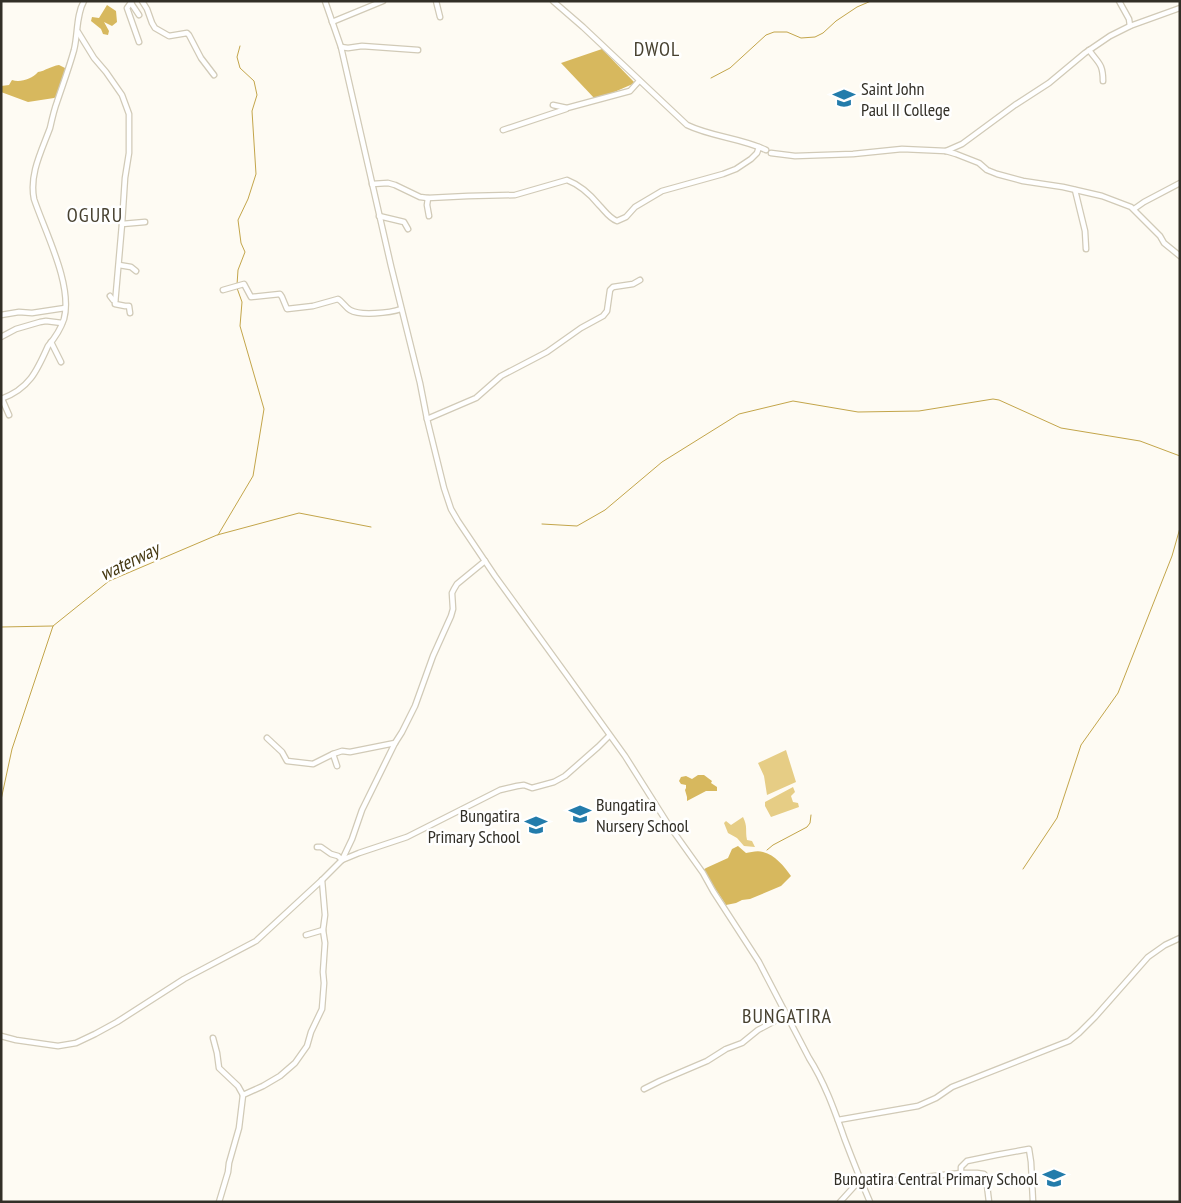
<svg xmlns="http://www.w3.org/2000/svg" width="1181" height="1203" font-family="'PT Sans Narrow',sans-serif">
<rect width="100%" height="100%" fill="#fefbf3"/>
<!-- green -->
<g fill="#e6cd85">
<polygon points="786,750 796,782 767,795 764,776 758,763"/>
<polygon points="793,787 795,792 791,796 793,802 798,803 799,807 771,817 765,806 765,802"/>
<path d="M743,817C748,827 745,830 747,840L752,841L755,847L744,846L737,838L728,833L724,823L726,821L731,825Z"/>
</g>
<!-- forest -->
<g fill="#d7b85e">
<polygon points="107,5 116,11 117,22 112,26 104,22 109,31 108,35 103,34 101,29 91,21 92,17 99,18"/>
<polygon points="602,49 635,83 596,100 561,63"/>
<path d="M59,65L67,69L58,96L54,98L28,102L1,92V86L9,85L12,80C20,83 32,79 38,72C45,71 51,66 59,65Z"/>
<polygon points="698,775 704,775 712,781 711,783 717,787 717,791 706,791 687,801 687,797 685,790 686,788 686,785 681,784 679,781 681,777 686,776 692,779"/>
<path d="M738,846L746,853C751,852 758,850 763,852C775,855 784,866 791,876L781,886L750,899L742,900L736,903L726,905L703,870L706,868L728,858L732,849Z"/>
</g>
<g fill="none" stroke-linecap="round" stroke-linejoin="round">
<!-- stream -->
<g stroke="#c3a54a" stroke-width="1">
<polyline points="711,78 730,68 766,35 774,32 787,32 801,38 815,37 823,33 836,21 857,7 871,1"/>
<polyline points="237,285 238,270 245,252 241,243 238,220 248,199 256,174 252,111 257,95 254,81 240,68 237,57 240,46"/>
<polyline points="542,524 577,526 605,510 662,462 739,414 793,401 858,412 919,411 993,399 999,400 1061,428 1140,441 1180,456"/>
<polyline points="218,535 253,476 264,409 240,326 242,302 237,288"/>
<polyline points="1,627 53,626"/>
<polyline points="1,800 12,749 53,626 109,581 217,535 299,513 371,527"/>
<polyline points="767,850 773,845 807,827 810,823 811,815"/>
<polyline points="1023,869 1057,818 1081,745 1118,693 1172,556 1180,528"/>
</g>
<!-- minor casing -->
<g stroke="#d1cab7" stroke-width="7">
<g id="minor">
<polyline points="132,1 127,8 139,42"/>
<polyline points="142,1 147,9 152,23 155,28 169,36 187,33 189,35 201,58 214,75"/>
<path d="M325,1L341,47L391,266L420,383L427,419L444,488L451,509L458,521L495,576L566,674L625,756L668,824L703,873L713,891L759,962L809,1058C825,1083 835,1112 845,1140C853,1161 861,1181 870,1202"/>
<polyline points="436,1 440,17"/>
<path d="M553,1L583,27L687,125C712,137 741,138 766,150"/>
<polyline points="1119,1 1129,19 1130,26"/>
<polyline points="131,3 139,15"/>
<polyline points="332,22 383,1"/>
<polyline points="78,32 94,58 106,72 122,95 129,114 129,153 125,178 122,224 115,304 125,306 129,306 130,313"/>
<polyline points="341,47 348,48 362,46 418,50"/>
<path d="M1089,50C1098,63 1103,63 1103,81"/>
<polyline points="553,105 567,108 630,91 639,81"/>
<polyline points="503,130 566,109"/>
<polyline points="946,151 962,144 1015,105 1049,83 1085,53 1110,36 1130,26 1180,8"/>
<polyline points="771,153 795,156 853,154 902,149 946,151 956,154 979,163 987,170 997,174 1023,181 1063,187 1102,196 1131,207 1160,236 1164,243 1180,256"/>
<path d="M372,184L388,183L395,185L420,197L428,198L468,196L515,195L567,180C580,185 590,194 599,205C605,211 609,218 617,221L626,217L635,207L662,191L723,174L736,169L751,159L757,153L759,147"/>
<polyline points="1075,190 1085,231 1086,249"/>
<polyline points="428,198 427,205 429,216"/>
<polyline points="1134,209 1144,202 1180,183"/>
<polyline points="379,216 404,222 408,229"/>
<polyline points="122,224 145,222"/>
<polyline points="119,265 131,267 136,271"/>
<path d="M223,290L244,284L251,297L280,294L282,297L287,309L313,306L338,299C343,302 345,307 350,310C360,316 390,313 401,309"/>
<polyline points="110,296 113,300 115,301"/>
<polyline points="1,315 19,312 32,313 65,308"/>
<polyline points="1,337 16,329 40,322 46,321 62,323"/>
<polyline points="51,342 61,362"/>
<path d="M1,399C29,389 37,371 48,346C54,339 61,328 64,319C73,285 45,232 34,199C29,174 42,150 50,128C52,119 54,110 57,102C63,84 69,68 74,50C78,34 76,15 84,1"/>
<polyline points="2,399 9,415"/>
<polyline points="427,419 476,398 501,376 547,352 581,328 603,316 607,311 610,290 613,287 633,284 640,280"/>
<polyline points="267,738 282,752 287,761 313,764 333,754 337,766"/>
<polyline points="333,754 342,751 350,752 395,743"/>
<polyline points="317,847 321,847 331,854 338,856 342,860 352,839 362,810 395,743 402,732 415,706 433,656 451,616 453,609 452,593 454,589 457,584 485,561"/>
<polyline points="306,935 323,930"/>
<polyline points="1,1036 16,1040 58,1046 76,1043 95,1034 117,1022 184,979 256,941 322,880 342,860 359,853 407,837 500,790 517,786 524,785 532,788 554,782 565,776 598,747 609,736"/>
<polyline points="213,1038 217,1053 219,1068 238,1086 243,1095"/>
<polyline points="644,1089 660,1081 707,1061 726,1049 742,1043 758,1030 786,1015"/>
<polyline points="838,1120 918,1106 936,1098 952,1087 1069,1041 1079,1033 1095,1017 1148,957 1165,945 1180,938"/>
<polyline points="961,1173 961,1167 967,1161 996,1155 1029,1149 1031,1162 1033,1202"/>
<polyline points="862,1184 961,1173 977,1173 984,1174 986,1177 989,1202"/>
<polyline points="219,1202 228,1172 229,1163 239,1128 243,1095 263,1086 280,1076 295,1063 307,1046 311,1032 322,1009 324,983 323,972 325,943 323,930 325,915 322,880"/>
<polyline points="840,1202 860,1180"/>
</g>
</g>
<!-- minor -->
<use href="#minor" stroke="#fff" stroke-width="4.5"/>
</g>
<!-- icons -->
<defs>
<g id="school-bare" transform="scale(1.725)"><path d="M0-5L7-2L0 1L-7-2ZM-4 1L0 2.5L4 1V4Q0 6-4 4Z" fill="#237cab" stroke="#fff" stroke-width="2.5" paint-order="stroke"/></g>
</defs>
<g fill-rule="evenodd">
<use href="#school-bare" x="844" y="98"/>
<use href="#school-bare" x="580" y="814"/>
<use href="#school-bare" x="536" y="825"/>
<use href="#school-bare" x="1054" y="1178"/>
</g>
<g text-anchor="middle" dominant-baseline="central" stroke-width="5" stroke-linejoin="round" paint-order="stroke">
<!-- poi labels -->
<g font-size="18" fill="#322f27" stroke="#fff" text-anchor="start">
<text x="861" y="88">Saint John<tspan x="861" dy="21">Paul II College</tspan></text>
<text x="596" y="804">Bungatira<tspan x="596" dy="21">Nursery School</tspan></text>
<text x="520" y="815" text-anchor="end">Bungatira<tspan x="520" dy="21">Primary School</tspan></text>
<text x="1038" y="1178" text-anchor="end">Bungatira Central Primary School</text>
</g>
<!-- water labels -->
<g font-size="19" font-style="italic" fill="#453811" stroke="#fff">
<text transform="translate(129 561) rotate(-26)">waterway</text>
</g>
<!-- quarter labels -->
<g font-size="20" letter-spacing="1" fill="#474130" stroke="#fff">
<text x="657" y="49">DWOL</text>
<text x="95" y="215">OGURU</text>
<text x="787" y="1016">BUNGATIRA</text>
</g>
</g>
<!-- border -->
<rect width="1181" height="1203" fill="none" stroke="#322f27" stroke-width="5"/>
</svg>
